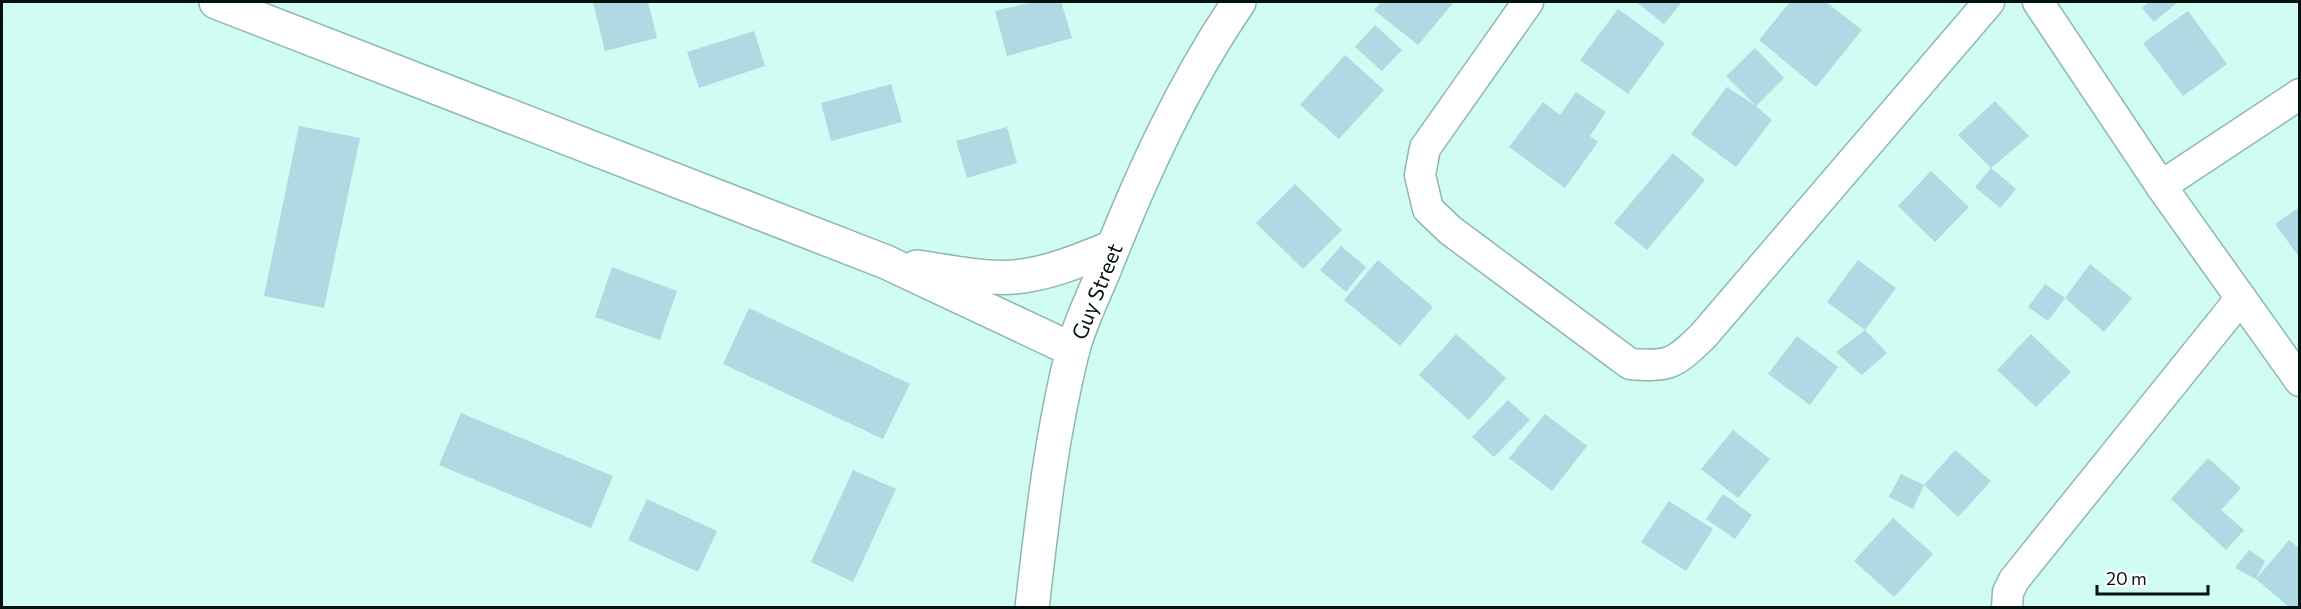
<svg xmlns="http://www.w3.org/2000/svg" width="2301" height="609" font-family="Commissioner,sans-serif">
<rect width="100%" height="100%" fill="#d0fcf3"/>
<!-- building -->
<g fill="#afd9e3">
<polygon points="593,2 648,2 657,38 605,51"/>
<polygon points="1032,2 1061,2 1072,38 1007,56 995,11"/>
<polygon points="1381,2 1454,2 1418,45 1374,10"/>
<polygon points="1636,2 1682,2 1664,24"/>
<polygon points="1790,2 1826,2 1862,30 1816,87 1759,40"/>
<polygon points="2149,2 2178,2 2154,22 2142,8"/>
<polygon points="1618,9 1665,43 1628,94 1580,60"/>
<polygon points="2188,11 2227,64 2183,96 2143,43"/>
<polygon points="1375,25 1402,50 1382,71 1355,47"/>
<polygon points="754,31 765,66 699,88 687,52"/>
<polygon points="1755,48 1784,78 1756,106 1772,120 1736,167 1691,134 1727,87 1756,106 1726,76"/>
<polygon points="1345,55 1384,90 1339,139 1300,105"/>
<polygon points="891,84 902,122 831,141 821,103"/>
<polygon points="1576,92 1606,112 1590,136 1598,142 1565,188 1509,147 1543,102 1560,115"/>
<polygon points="1995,101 2029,136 1991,168 1958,135"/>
<polygon points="299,126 360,138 324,308 264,296"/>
<polygon points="1007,127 1017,163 967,178 956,141"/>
<polygon points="1673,153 1705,180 1647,250 1614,223"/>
<polygon points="1991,168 2016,189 2000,208 1975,187"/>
<polygon points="1931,171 1969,207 1935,242 1898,206"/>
<polygon points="1295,184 1342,230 1303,269 1256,223"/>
<polygon points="2300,207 2300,258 2275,224"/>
<polygon points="1341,246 1366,267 1346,292 1320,270"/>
<polygon points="1378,260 1433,307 1400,346 1344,300"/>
<polygon points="1858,260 1896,288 1865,330 1887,353 1862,375 1836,352 1865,330 1827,302"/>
<polygon points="2090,264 2132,298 2104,332 2065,298"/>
<polygon points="612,267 677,291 660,340 595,317"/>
<polygon points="2045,284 2065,298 2048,321 2028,307"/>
<polygon points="749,308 910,384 883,439 723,364"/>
<polygon points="1456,334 1506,378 1469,420 1419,375"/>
<polygon points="2031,334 2071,372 2036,407 1997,370"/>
<polygon points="1797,336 1838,367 1810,405 1768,374"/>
<polygon points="1508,400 1530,420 1494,457 1472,437"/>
<polygon points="461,413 613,476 591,528 439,465"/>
<polygon points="1545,414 1587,446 1552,491 1509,458"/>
<polygon points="1733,430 1770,459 1738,498 1701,469"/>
<polygon points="1955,450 1991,481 1958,517 1924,485 1913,509 1889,497 1901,474 1924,485"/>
<polygon points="2208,458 2241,488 2221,510 2244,530 2226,550 2171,499"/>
<polygon points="853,470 896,489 853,582 811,562"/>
<polygon points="1723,494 1752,515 1735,539 1706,519"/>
<polygon points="647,499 717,531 698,572 628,540"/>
<polygon points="1669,501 1713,529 1686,571 1641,542"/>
<polygon points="1893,518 1933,554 1894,597 1854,561"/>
<polygon points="2289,540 2300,549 2298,608 2290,608 2256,579"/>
<polygon points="2249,550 2265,561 2256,579 2235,568"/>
</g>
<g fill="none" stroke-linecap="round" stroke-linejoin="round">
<!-- minor casing -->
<g stroke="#8eb8af" stroke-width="33">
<g id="minor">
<path d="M1528,2L1425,148L1420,175L1428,209L1450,230L1630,364C1670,367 1674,364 1703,336L1989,2"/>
<polyline points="2038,2 2161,186 2300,381"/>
<polyline points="2161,186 2300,94"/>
<polyline points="2007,608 2008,592 2014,580 2241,298"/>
</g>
</g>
<!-- tertiary casing -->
<g stroke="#8eb8af" stroke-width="36">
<g id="tertiary">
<polyline points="216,2 886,262 1073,350"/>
<path d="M917,267C952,272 994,282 1029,275C1058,270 1086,258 1113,247"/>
<path d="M1032,608C1042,521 1051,438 1072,353C1079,324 1094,295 1105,268C1141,176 1183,84 1239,2"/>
</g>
</g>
<!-- minor -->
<use href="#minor" stroke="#fff" stroke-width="30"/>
<!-- tertiary -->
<use href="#tertiary" stroke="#fff" stroke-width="33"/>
</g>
<g text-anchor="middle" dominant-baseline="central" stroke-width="6" stroke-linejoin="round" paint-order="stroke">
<!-- street labels -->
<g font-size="21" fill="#041310" stroke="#fff">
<text transform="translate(1096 291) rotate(-68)">Guy Street</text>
</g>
</g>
<!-- border -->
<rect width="2301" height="609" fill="none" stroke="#041310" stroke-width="6"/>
<!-- scale -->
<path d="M2097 585v9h111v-9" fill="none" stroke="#041310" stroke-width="3"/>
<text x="2106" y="585" font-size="18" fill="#041310" stroke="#ffffff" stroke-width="4.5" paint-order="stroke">20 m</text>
</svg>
